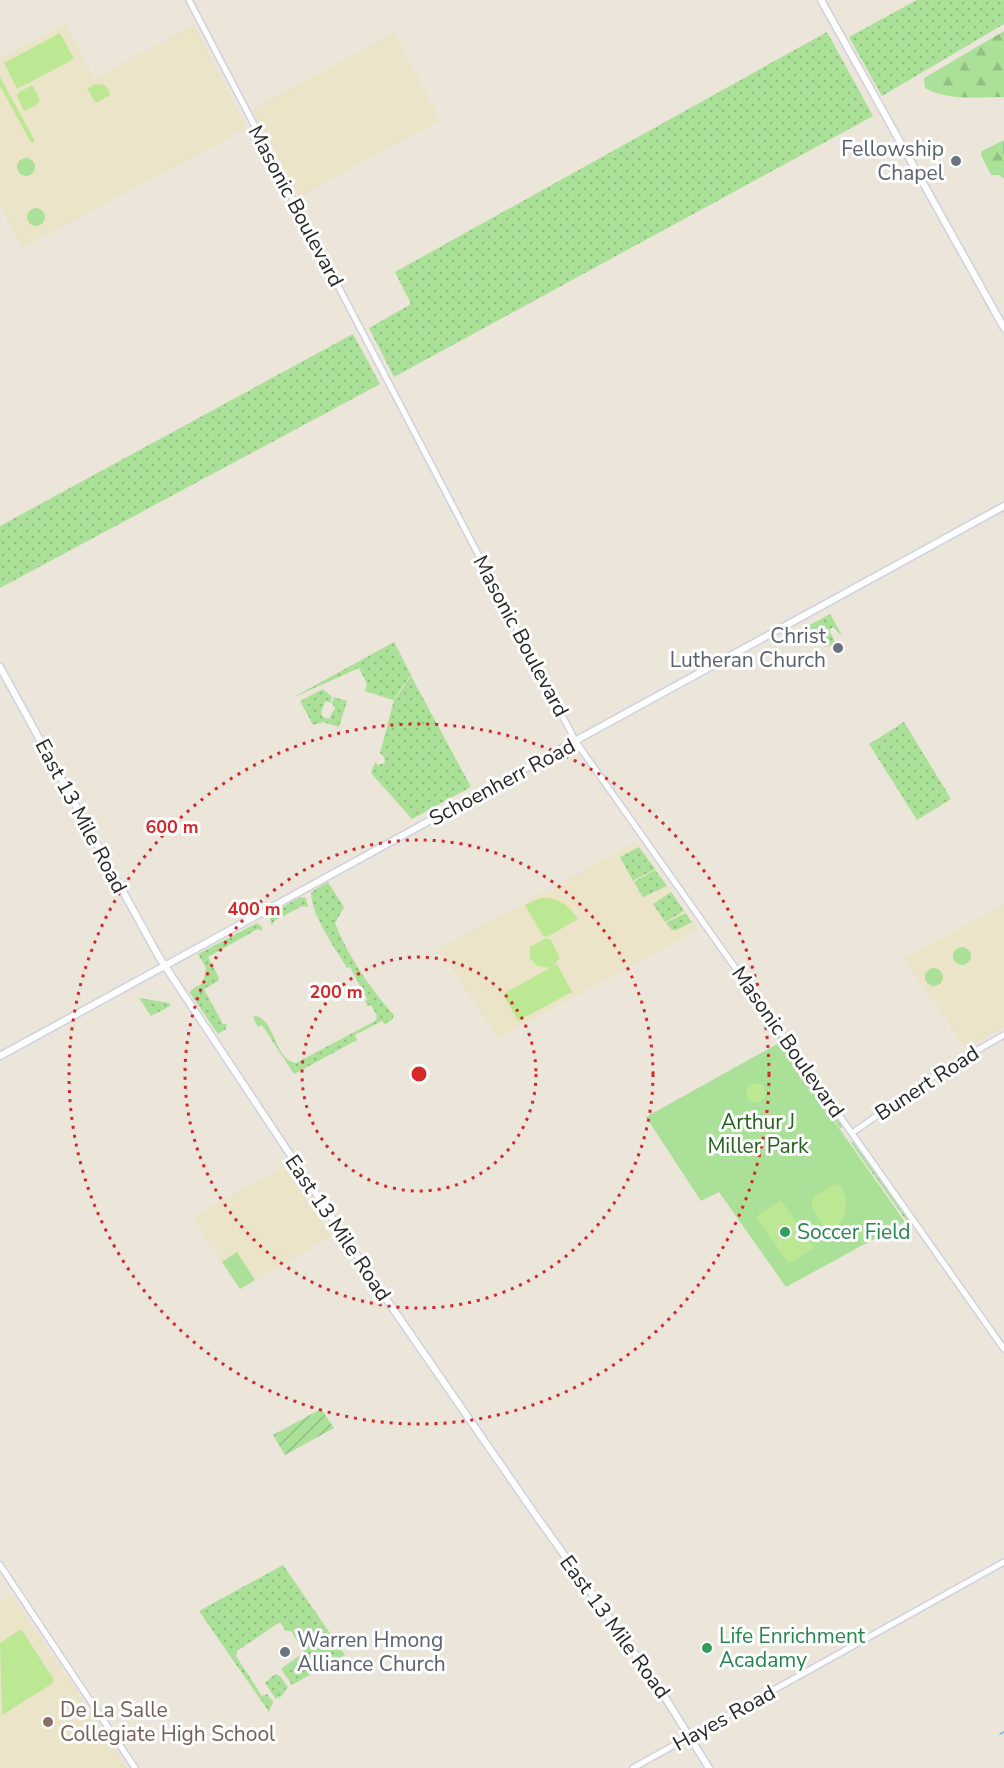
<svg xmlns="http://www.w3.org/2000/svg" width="1004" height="1768" font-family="'Nunito Sans',sans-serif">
<defs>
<pattern id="grass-dots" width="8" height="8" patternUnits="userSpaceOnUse" patternTransform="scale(1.5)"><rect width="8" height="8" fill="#aae097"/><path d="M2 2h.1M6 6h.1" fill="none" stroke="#92c082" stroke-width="1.8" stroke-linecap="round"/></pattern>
<pattern id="forest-firs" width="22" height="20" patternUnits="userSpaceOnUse" patternTransform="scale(1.5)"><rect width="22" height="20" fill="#aae097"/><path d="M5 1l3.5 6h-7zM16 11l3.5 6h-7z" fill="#92c082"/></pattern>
<pattern id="garden-furrows" width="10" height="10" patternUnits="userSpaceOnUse" patternTransform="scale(1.5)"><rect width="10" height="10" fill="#aae097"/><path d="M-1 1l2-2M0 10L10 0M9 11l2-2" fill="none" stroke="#92c082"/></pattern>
</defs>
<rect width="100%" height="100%" fill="#ebe5da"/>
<!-- education -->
<g fill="#ece4c9">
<polygon points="65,24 94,78 194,25 247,128 23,248 0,205 0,54 2,57"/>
<polygon points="395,32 440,120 299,197 253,109"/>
<polygon points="636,842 698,930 498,1038 438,949"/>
<polygon points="1004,904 1004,1027 966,1048 903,959"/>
<polygon points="284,1166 331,1236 240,1290 192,1217"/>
<polygon points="11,1595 66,1675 127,1768 0,1768 0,1601"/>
</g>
<!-- grass -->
<g fill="url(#grass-dots)">
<polygon points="917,0 1004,0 1004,24 882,96 849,37"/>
<polygon points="827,32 873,116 394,377 369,328 411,304 395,272"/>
<polygon points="353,334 380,384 0,588 0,526"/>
<polygon points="830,614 843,637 833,627 829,630 836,644 825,647 821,640 822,638 813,646 804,628"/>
<polygon points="394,642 411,675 393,700 365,691 367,684 359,668 292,698"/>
<polygon points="411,676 471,787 412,819 371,773 375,762 378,765 385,763 384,757 380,753 394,700"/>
<polygon points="323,689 332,697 331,703 325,701 321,713 323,717 329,719 335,708 332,703 334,697 347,701 339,727 323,722 313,725 300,701"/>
<polygon points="904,722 951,799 917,820 869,744"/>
<polygon points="639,847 655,869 633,881 620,857"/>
<polygon points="655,870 667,886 643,897 634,882"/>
<path d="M328,882L344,907L335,923C348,955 367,985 394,1015L392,1020L385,1024L382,1021L355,1035L357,1040L294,1074L262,1025L258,1027L253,1017L256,1016C276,1021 274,1060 296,1063L375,1021L377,1016L371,1005L367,1006L365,1001L367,999L350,967L347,968C335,947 311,916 311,892Z"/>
<polygon points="671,892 684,911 665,922 653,904"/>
<polygon points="300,897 306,898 308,907 302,906 274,921 272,926 269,915"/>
<polygon points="685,913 692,922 676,930 672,930 666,923"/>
<polygon points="257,923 262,927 262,931 258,929 208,957 219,978 218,981 204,989 223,1024 227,1024 226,1029 218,1034 190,993 191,990 203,983 206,968 198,954"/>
<polygon points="139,998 169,1003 170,1006 151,1016"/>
<polygon points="769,1026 772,1026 843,1127 840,1128"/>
<polygon points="853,1142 910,1221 908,1223 851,1143"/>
<polygon points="283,1565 345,1655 292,1685 281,1669 303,1653 314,1667 291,1631 286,1631 280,1622 237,1651 236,1656 262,1696 267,1694 273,1702 269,1712 199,1611"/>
<polygon points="275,1674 280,1676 288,1687 281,1694 288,1688 278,1700 280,1695 276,1699 265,1683"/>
</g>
<!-- forest -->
<g fill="url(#forest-firs)">
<path d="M1004,31V97C979,97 947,101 925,88L924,78Z"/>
<polygon points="1004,140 1004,179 999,175 991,175 981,155 982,151"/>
</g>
<!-- park -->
<g fill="#aae097">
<circle cx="26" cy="167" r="9"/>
<circle cx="36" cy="217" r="9"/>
<circle cx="962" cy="956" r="9"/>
<circle cx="934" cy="977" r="9"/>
<polygon points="779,1043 905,1222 786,1287 719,1192 701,1201 646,1117"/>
<polygon points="237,1252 255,1280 240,1289 222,1262"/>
</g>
<!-- garden -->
<polygon fill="url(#garden-furrows)" points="321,1409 334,1428 285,1455 273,1435"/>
<!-- pitch -->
<g fill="#bce893">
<polygon points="60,33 74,59 17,89 4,63"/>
<polygon points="0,77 35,141 31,143 0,86"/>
<polygon points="103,84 108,88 110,95 96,103 87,89 93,85"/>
<path d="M32,85C43,102 42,103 24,111L17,96L18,93Z"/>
<path d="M541,898C558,897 569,905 578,919L547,937L543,936L525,905Z"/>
<polygon points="546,938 551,940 560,958 553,966 557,964 572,992 518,1021 503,994 550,968 537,966 530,958 530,947"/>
<circle cx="756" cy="1093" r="10"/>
<path d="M838,1183C853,1202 846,1221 829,1234C821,1221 808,1209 813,1197Z"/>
<polygon points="781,1200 814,1248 789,1264 756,1217"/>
<polygon points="21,1629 53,1678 53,1683 2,1715 0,1643"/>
</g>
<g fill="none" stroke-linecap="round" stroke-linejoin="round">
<!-- stream -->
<g stroke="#6ebfeb" stroke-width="1.5">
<polyline points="1004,143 1004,154"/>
<polyline points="1000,1734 1004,1732"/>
</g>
<!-- tertiary casing -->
<g stroke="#cfd1e1" stroke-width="8">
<g id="tertiary">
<polyline points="189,0 576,742 1004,1349"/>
<polyline points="852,1133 944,1069 1004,1035"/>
<polyline points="0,1565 135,1768"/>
<polyline points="633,1768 1004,1562"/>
</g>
</g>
<!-- secondary casing -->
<g stroke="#cfd1e1" stroke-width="9">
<g id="secondary">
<polyline points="821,0 1004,328"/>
<polyline points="0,667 159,957 380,1290 537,1517 656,1683 709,1768"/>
<polyline points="0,1056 1004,506"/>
</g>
</g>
<!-- tertiary -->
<use href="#tertiary" stroke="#fff" stroke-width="5"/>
<!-- secondary -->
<use href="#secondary" stroke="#fff" stroke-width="6"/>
</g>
<!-- distance rings -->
<g fill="none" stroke="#d62828" stroke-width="3" stroke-dasharray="3 6">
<circle cx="419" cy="1074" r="117"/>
<circle cx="419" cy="1074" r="234"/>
<circle cx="419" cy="1074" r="350"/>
</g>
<!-- markers -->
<g fill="#6b7280" stroke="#fff" stroke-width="2">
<circle cx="956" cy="161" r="6"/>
<circle cx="838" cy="648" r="6"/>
<circle cx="285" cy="1652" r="6"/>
</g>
<g fill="#2e9e5b" stroke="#fff" stroke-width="2">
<circle cx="785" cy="1232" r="6"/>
<circle cx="707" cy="1648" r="6"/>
</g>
<circle fill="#8d6e63" stroke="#fff" stroke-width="2" cx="48" cy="1722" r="6"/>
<g text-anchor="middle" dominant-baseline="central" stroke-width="6" stroke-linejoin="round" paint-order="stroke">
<!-- worship labels -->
<g font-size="21" fill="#5b616d" stroke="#fff" text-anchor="end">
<text x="944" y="149">Fellowship<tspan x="944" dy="24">Chapel</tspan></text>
<text x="826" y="636">Christ<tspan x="826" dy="24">Lutheran Church</tspan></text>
<text x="297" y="1640" text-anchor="start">Warren Hmong<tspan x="297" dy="24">Alliance Church</tspan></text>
</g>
<!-- street labels -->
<g font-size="21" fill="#282828" stroke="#fff">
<text transform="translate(296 206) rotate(62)">Masonic Boulevard</text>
<text transform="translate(521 636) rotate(62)">Masonic Boulevard</text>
<text transform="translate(502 782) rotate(-28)">Schoenherr Road</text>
<text transform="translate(81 816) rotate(62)">East 13 Mile Road</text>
<text transform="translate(788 1042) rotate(55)">Masonic Boulevard</text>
<text transform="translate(927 1083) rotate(-33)">Bunert Road</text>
<text transform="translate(338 1228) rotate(56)">East 13 Mile Road</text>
<text transform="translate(615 1627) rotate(54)">East 13 Mile Road</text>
<text transform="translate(724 1718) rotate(-29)">Hayes Road</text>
</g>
<!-- park labels -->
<g font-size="21" fill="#24631b" stroke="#fff">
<text x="758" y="1122">Arthur J<tspan x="758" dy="24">Miller Park</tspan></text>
</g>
<!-- leisure labels -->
<g font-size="21" fill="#27864d" stroke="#fff" text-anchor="start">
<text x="797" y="1232">Soccer Field</text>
<text x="719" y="1636">Life Enrichment<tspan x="719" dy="24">Acadamy</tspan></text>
</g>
<!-- education labels -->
<g font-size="21" fill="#785e54" stroke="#fff" text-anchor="start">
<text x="60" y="1710">De La Salle<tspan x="60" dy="24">Collegiate High School</tspan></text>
</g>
</g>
<circle cx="419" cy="1074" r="9" fill="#d62828" stroke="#fff" stroke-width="3"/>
<g font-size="18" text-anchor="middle" font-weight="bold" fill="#d62828" stroke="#fff" stroke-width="6" stroke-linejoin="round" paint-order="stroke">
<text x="172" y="833">600 m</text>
<text x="254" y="915">400 m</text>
<text x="336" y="998">200 m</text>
</g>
</svg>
